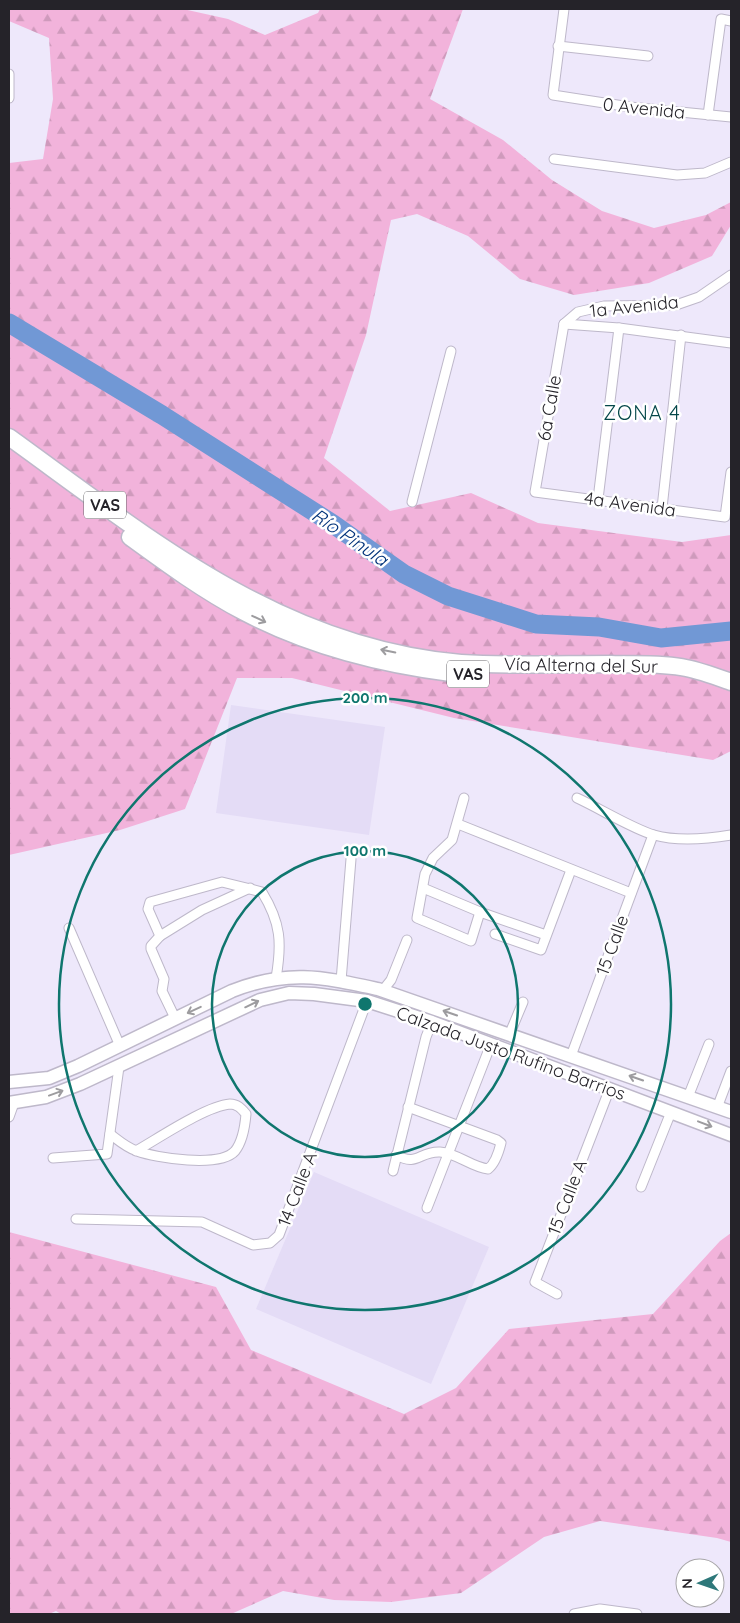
<svg xmlns="http://www.w3.org/2000/svg" width="740" height="1623" font-family="Quicksand,sans-serif">
<defs>
<pattern id="forest-firs" width="22" height="20" patternUnits="userSpaceOnUse" patternTransform="scale(1.25)"><rect width="22" height="20" fill="#f2b3db"/><path d="M5 1l3.5 6h-7zM16 11l3.5 6h-7z" fill="#cf9abc"/></pattern>
</defs>
<rect width="100%" height="100%" fill="#eee8fb"/>
<!-- built -->
<g fill="#e4dcf6">
<polygon points="231,705 385,727 369,835 216,813"/>
<polygon points="314,1172 489,1247 431,1384 256,1309"/>
</g>
<!-- forest -->
<g fill="url(#forest-firs)">
<polygon points="9,9 183,9 228,19 265,35 318,13 320,9 463,9 430,99 503,140 552,180 602,211 654,228 706,215 731,202 731,225 712,256 649,283 574,295 520,279 468,236 417,214 391,220 366,335 324,458 390,511 471,493 538,523 682,542 731,535 731,751 713,760 454,718 292,678 237,678 185,809 120,830 9,855 9,163 43,159 53,99 49,38 9,21"/>
<polygon points="9,1232 216,1287 251,1350 404,1414 456,1388 509,1329 653,1314 720,1241 731,1233 731,1542 717,1538 600,1521 544,1537 461,1593 391,1602 334,1600 283,1591 231,1614 61,1614 56,1611 49,1614 9,1614"/>
</g>
<g fill="none" stroke-linecap="round" stroke-linejoin="round">
<!-- river -->
<polyline stroke="#7198d5" stroke-width="19" points="9,323 162,415 333,524 404,574 448,596 536,624 599,627 661,638 731,631"/>
<!-- street casing -->
<g stroke="#beb8ca" stroke-width="11">
<g id="street">
<polyline points="564,9 553,95 630,107 731,117"/>
<polyline points="558,46 648,56"/>
<polyline points="9,74 9,98"/>
<polyline points="708,115 721,19 731,21"/>
<polyline points="554,159 677,175 705,173 731,162"/>
<polyline points="564,324 535,492 725,517 731,472"/>
<polyline points="564,324 578,312 604,306 676,305 699,297 731,275"/>
<polyline points="564,324 619,328 731,343"/>
<polyline points="598,499 619,328"/>
<polyline points="412,502 451,351"/>
<polyline points="662,508 681,335"/>
<polyline points="464,798 452,840 433,858 425,874 417,918 471,941 480,912"/>
<path d="M577,798C599,808 633,829 654,835C679,842 707,839 731,835"/>
<polyline points="458,824 631,893"/>
<polyline points="423,888 480,912 546,935"/>
<polyline points="69,928 120,1046"/>
<polyline points="495,934 541,950 571,870"/>
<polyline points="160,936 202,910 250,888"/>
<polyline points="341,981 351,859"/>
<polyline points="383,990 391,980 407,940"/>
<path d="M175,1018L162,991L164,979L151,949V946L160,936L148,909L150,902L222,882L262,892C281,923 282,943 276,978"/>
<polyline points="510,1033 523,1002"/>
<polyline points="571,1056 653,835"/>
<polyline points="688,1097 709,1044"/>
<polyline points="717,1108 731,1071"/>
<polyline points="9,1117 14,1103"/>
<path d="M110,1134C118,1140 127,1148 137,1151C156,1158 220,1168 235,1151C243,1141 245,1126 246,1114C241,1108 237,1104 230,1104C206,1106 159,1138 136,1151"/>
<path d="M396,1155C418,1167 419,1151 440,1152C457,1153 471,1167 488,1169C495,1164 499,1151 501,1143L497,1140L408,1107"/>
<polyline points="53,1158 107,1154 119,1067"/>
<polyline points="393,1171 426,1037 432,1022"/>
<polyline points="641,1187 671,1112"/>
<polyline points="427,1208 491,1044"/>
<polyline points="76,1219 202,1222 253,1245 270,1243 279,1235 367,1001"/>
<polyline points="557,1294 535,1282 610,1088"/>
<polyline points="574,1614 600,1609 637,1614"/>
</g>
</g>
<!-- secondary casing -->
<g stroke="#beb8ca" stroke-width="15">
<g id="secondary">
<path d="M9,1082L49,1078L78,1066L232,991C288,969 322,977 378,989L731,1112"/>
<polyline points="9,1103 46,1097 80,1084 260,1000 289,993 314,994 367,1001 432,1022 731,1135"/>
</g>
</g>
<!-- highway casing -->
<g stroke="#beb8ca" stroke-width="19">
<g id="highway">
<path d="M9,437C149,538 281,648 461,663C510,666 562,664 611,664C636,665 662,663 686,668C701,671 717,677 731,682"/>
<path d="M130,537C167,564 204,591 244,612C309,646 379,664 451,673"/>
</g>
</g>
<!-- street -->
<use href="#street" stroke="#fff" stroke-width="9"/>
<!-- secondary -->
<use href="#secondary" stroke="#fff" stroke-width="12"/>
<!-- highway -->
<use href="#highway" stroke="#fff" stroke-width="16"/>
</g>
<!-- one-way arrows -->
<defs><path id="oneway-shaft" d="M-6 0H5M1.5-3L5.5 0L1.5 3" fill="none" stroke-width="1.6" stroke-linecap="round" stroke-linejoin="round" transform="scale(1.25)"/></defs>
<g stroke="#9d9c9f">
<use href="#oneway-shaft" transform="translate(259 619) rotate(25)"/>
<use href="#oneway-shaft" transform="translate(388 651) rotate(-168)"/>
<use href="#oneway-shaft" transform="translate(252 1004) rotate(-26)"/>
<use href="#oneway-shaft" transform="translate(194 1010) rotate(155)"/>
<use href="#oneway-shaft" transform="translate(450 1013) rotate(-161)"/>
<use href="#oneway-shaft" transform="translate(636 1078) rotate(-161)"/>
<use href="#oneway-shaft" transform="translate(56 1093) rotate(-20)"/>
<use href="#oneway-shaft" transform="translate(705 1124) rotate(21)"/>
</g>
<!-- distance rings -->
<g fill="none" stroke="#0f766e" stroke-width="2.5">
<circle cx="365" cy="1004" r="153"/>
<circle cx="365" cy="1004" r="306"/>
</g>
<g text-anchor="middle" dominant-baseline="central" stroke-width="5" stroke-linejoin="round" paint-order="stroke">
<!-- shield labels -->
<g fill="#fff" stroke="#666569" stroke-width="1">
<rect x="84" y="491.5" width="42" height="27" rx="4"/>
<rect x="447" y="660.5" width="42" height="27" rx="4"/>
</g>
<g font-size="16" font-weight="bold" fill="#252329">
<text x="105" y="505">VAS</text>
<text x="468" y="674">VAS</text>
</g>
<!-- street labels -->
<g font-size="18" fill="#252329" stroke="#fff">
<text transform="translate(644 108) rotate(6)">0 Avenida</text>
<text transform="translate(634 306) rotate(-6)">1a Avenida</text>
<text transform="translate(549 408) rotate(-80)">6a Calle</text>
<text transform="translate(630 504) rotate(8)">4a Avenida</text>
<text transform="translate(581 665) rotate(1)">Vía Alterna del Sur</text>
<text transform="translate(612 945) rotate(-70)">15 Calle</text>
<text transform="translate(511 1053) rotate(20)">Calzada Justo Rufino Barrios</text>
<text transform="translate(297 1189) rotate(-69)">14 Calle A</text>
<text transform="translate(567 1197) rotate(-69)">15 Calle A</text>
</g>
<!-- water labels -->
<g font-size="19" font-style="italic" fill="#013279" stroke="#fff">
<text transform="translate(350 537) rotate(34)">Río Pinula</text>
</g>
<!-- quarter labels -->
<g font-size="20" letter-spacing="1" fill="#044749" stroke="#fff">
<text x="642" y="412">ZONA 4</text>
</g>
</g>
<circle cx="365" cy="1004" r="8" fill="#0f766e" stroke="#fff" stroke-width="2.5"/>
<g font-size="15" text-anchor="middle" font-weight="bold" fill="#0f766e" stroke="#fff" stroke-width="5" stroke-linejoin="round" paint-order="stroke">
<text x="365" y="703">200 m</text>
<text x="365" y="856">100 m</text>
</g>
<!-- border -->
<rect width="740" height="1623" fill="none" stroke="#252329" stroke-width="20"/>
<!-- north arrow -->
<g transform="translate(700 1583) rotate(268)"><circle r="24" fill="#ffffff" stroke="#a8a7a9"/>
<path d="M0-4L9 19L0 12L-9 19Z" fill="#2e787a"/>
<text y="-8" font-size="14" font-weight="bold" text-anchor="middle" fill="#252329">N</text>
</g>
</svg>
